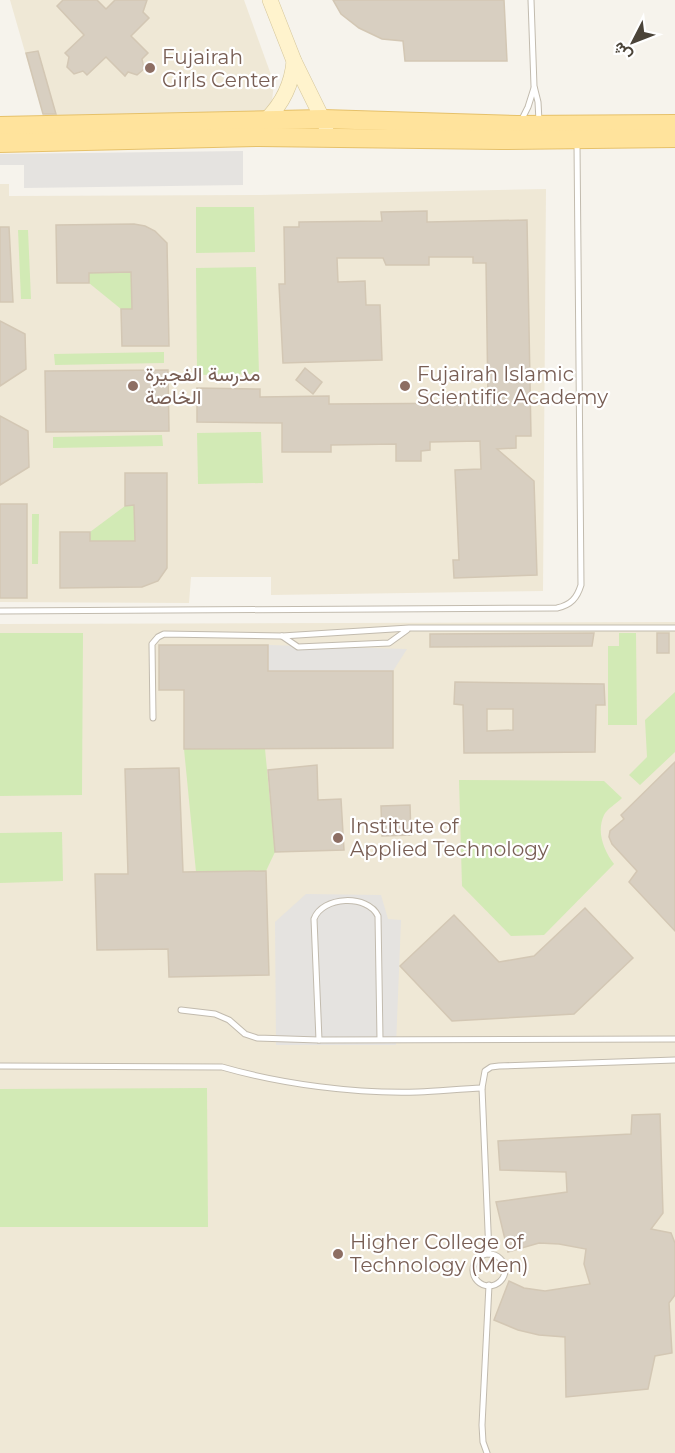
<svg xmlns="http://www.w3.org/2000/svg" width="675" height="1453" font-family="Montserrat,Vazirmatn,sans-serif">
<rect width="100%" height="100%" fill="#f6f3ec"/>
<!-- education -->
<g fill="#efe8d6">
<polygon points="10,0 244,0 274,83 272,101 263,114 44,118"/>
<polygon points="0,184 9,184 9,196 260,195 546,189 543,591 271,595 271,577 191,577 189,603 0,602"/>
<polygon points="675,622 675,1453 0,1453 0,624"/>
</g>
<!-- green -->
<g fill="#d2eab5">
<polygon points="196,207 254,207 255,252 196,253"/>
<polygon points="18,230 28,230 31,299 21,299"/>
<polygon points="256,267 259,374 197,375 196,268"/>
<polygon points="131,272 132,309 121,309 89,283 89,273"/>
<polygon points="164,352 164,363 55,365 54,354"/>
<polygon points="261,432 263,483 198,484 197,433"/>
<polygon points="162,435 163,446 53,448 53,437"/>
<polygon points="134,505 135,541 90,541 90,532 125,506"/>
<polygon points="32,514 39,514 38,564 32,564"/>
<polygon points="0,633 83,633 82,795 0,796"/>
<polygon points="619,633 636,633 637,725 608,725 608,646 619,646"/>
<polygon points="675,692 675,752 640,785 629,775 647,757 645,720"/>
<polygon points="184,749 265,749 275,852 266,871 196,872"/>
<path d="M459,780L604,781L622,798C617,803 607,809 604,815C596,832 604,851 614,864L544,935L511,936L462,886Z"/>
<polygon points="62,832 63,881 0,883 0,833"/>
<polygon points="207,1088 208,1227 0,1227 0,1089"/>
</g>
<!-- parking -->
<g fill="#e5e3e0">
<polygon points="243,151 243,185 24,188 24,165 0,165 0,154"/>
<polygon points="268,645 407,649 393,671 268,671"/>
<polygon points="306,894 381,895 388,919 401,920 396,1045 276,1045 275,922"/>
</g>
<!-- building -->
<g fill="#d8cfc1" stroke="#d3c7b4" stroke-width="1.5" fill-rule="evenodd">
<polygon points="63,0 97,0 106,9 115,0 147,0 143,12 149,18 131,36 148,53 142,59 144,69 137,75 128,72 125,76 106,57 87,75 83,71 74,74 67,67 69,57 65,53 84,35 57,6"/>
<polygon points="333,0 504,0 507,61 405,61 403,41 382,39 359,28 341,14"/>
<polygon points="38,51 56,114 43,114 26,53"/>
<polygon points="427,211 427,222 527,220 531,436 516,436 516,448 497,449 534,481 537,575 454,578 453,560 459,560 455,470 481,469 480,441 430,442 430,450 421,451 421,461 396,461 396,444 331,445 331,452 282,452 282,423 197,422 197,388 260,389 260,397 329,396 329,404 488,403 486,263 473,263 473,257 429,257 429,265 386,265 383,258 337,258 338,282 365,281 366,305 380,305 382,360 283,363 279,284 285,284 284,227 299,227 299,222 382,221 381,212"/>
<polygon points="134,224 145,226 155,231 167,243 169,346 122,346 121,309 132,309 131,272 89,273 89,283 57,283 56,225"/>
<polygon points="0,227 9,227 13,302 0,302"/>
<polygon points="0,321 25,334 26,369 0,386"/>
<polygon points="305,368 322,382 313,394 296,380"/>
<polygon points="168,370 169,431 46,432 45,371"/>
<polygon points="0,416 28,431 29,467 0,485"/>
<polygon points="125,473 167,473 167,568 158,581 142,587 60,588 60,532 90,532 90,541 135,541 134,505 125,506"/>
<rect x="0" y="504" width="27" height="94"/>
<polygon points="594,633 592,646 430,647 430,634"/>
<rect x="657" y="633" width="12" height="20"/>
<polygon points="159,645 268,645 268,671 393,671 393,748 184,749 184,690 159,690"/>
<path d="M455,682L604,684L605,705H596L595,752L464,753L463,705L454,704ZM487,709H513V730L487,731Z"/>
<polygon points="675,762 675,931 629,882 637,871 612,844 609,837 610,831 624,819 621,815"/>
<polygon points="317,765 318,800 341,799 344,850 275,852 268,770"/>
<polygon points="179,768 183,872 266,871 269,975 169,977 168,949 97,950 95,874 128,874 125,769"/>
<polygon points="410,805 411,835 382,836 381,806"/>
<polygon points="585,908 633,958 574,1014 452,1021 400,966 454,915 499,962 534,956"/>
<polygon points="660,1114 663,1213 651,1229 671,1233 675,1243 675,1295 669,1303 672,1353 655,1356 648,1389 566,1397 565,1337 539,1335 518,1330 494,1320 509,1281 524,1288 545,1291 590,1284 584,1264 586,1249 559,1244 539,1243 508,1252 496,1202 567,1192 566,1172 500,1170 498,1141 631,1134 632,1115"/>
</g>
<g fill="none" stroke-linecap="round" stroke-linejoin="round">
<!-- lane casing -->
<g stroke="#c2bbae" stroke-width="7">
<g id="lane">
<polyline points="531,0 534,86 538,102 539,121"/>
<polyline points="521,121 528,107 534,88"/>
<path d="M0,611L557,608C571,605 577,598 581,585L577,144"/>
<polyline points="282,636 298,647 389,643 407,630"/>
<polyline points="153,718 152,644 158,637 164,634 282,636 409,628 675,628"/>
<polyline points="181,1010 215,1014 229,1020 245,1034 257,1038 319,1040 675,1039"/>
<path d="M319,1040L314,919C322,896 368,894 378,916L380,1039"/>
<path d="M0,1066L222,1067C281,1084 356,1094 418,1092C439,1091 461,1089 482,1088"/>
<polyline points="489,1254 482,1088 485,1071 491,1067 499,1066 675,1060"/>
<circle cx="489" cy="1270" r="16"/>
<polyline points="487,1453 483,1442 482,1425 489,1285"/>
</g>
</g>
<!-- secondary casing -->
<g stroke="#d6c79b" stroke-width="16">
<g id="secondary">
<polyline points="270,0 294,61 326,126"/>
<path d="M266,120C283,103 292,85 294,61"/>
</g>
</g>
<!-- primary casing -->
<g stroke="#e6c16a" stroke-width="20">
<g id="primary">
<polyline points="0,126 323,119 517,125 675,124"/>
<polyline points="0,143 259,137 501,140 675,138"/>
</g>
</g>
<!-- lane -->
<use href="#lane" stroke="#fff" stroke-width="5"/>
<!-- secondary -->
<use href="#secondary" stroke="#fff3cd" stroke-width="15"/>
<!-- primary -->
<use href="#primary" stroke="#ffe39c" stroke-width="18"/>
</g>
<!-- markers -->
<g fill="#8d6e63" stroke="#fff" stroke-width="2">
<circle cx="150" cy="68" r="6"/>
<circle cx="133" cy="386" r="6"/>
<circle cx="405" cy="386" r="6"/>
<circle cx="338" cy="838" r="6"/>
<circle cx="338" cy="1254" r="6"/>
</g>
<g text-anchor="middle" dominant-baseline="central" stroke-width="4.5" stroke-linejoin="round" paint-order="stroke">
<!-- education labels -->
<g font-size="20" fill="#785e54" stroke="#fff" text-anchor="start">
<text x="162" y="57">Fujairah<tspan x="162" dy="23">Girls Center</tspan></text>
<text x="145" y="374">مدرسة الفجيرة<tspan x="145" dy="23">الخاصة</tspan></text>
<text x="417" y="374">Fujairah Islamic<tspan x="417" dy="23">Scientific Academy</tspan></text>
<text x="350" y="826">Institute of<tspan x="350" dy="23">Applied Technology</tspan></text>
<text x="350" y="1242">Higher College of<tspan x="350" dy="23">Technology (Men)</tspan></text>
</g>
</g>
<!-- north arrow -->
<g transform="translate(633 42) rotate(228)" stroke="#ffffff" stroke-width="4.5" paint-order="stroke">
<path d="M0-4.5L10 22L0 15L-10 22Z" fill="#4b4439"/>
<text y="-9" font-size="16" font-weight="bold" text-anchor="middle" fill="#4b4439">ش</text>
</g>
</svg>
